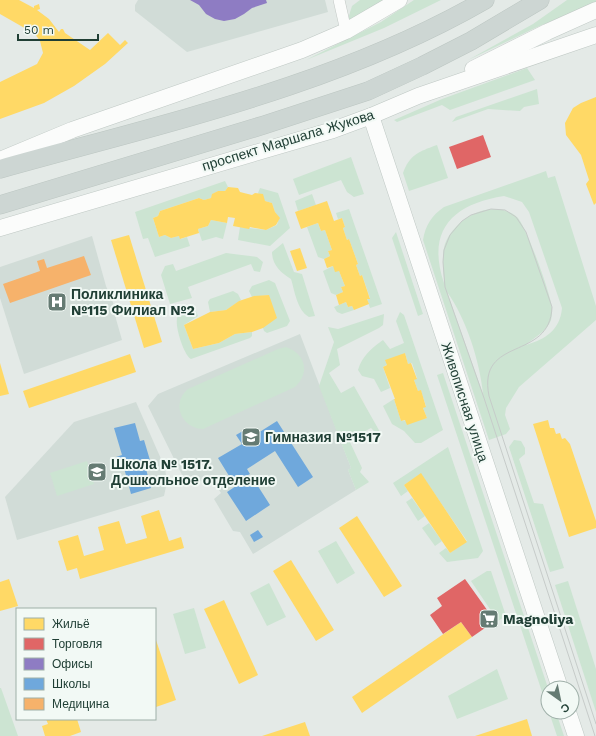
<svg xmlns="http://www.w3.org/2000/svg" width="596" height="736" font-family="'Work Sans',sans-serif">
<rect width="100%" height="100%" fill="#e4eae7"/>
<!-- built -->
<g fill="#d1dcd7">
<polygon points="138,0 325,0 328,12 187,52 135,11 135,5"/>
<polygon points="92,236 106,286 114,305 116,319 122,340 24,374 0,298 0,267"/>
<polygon points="300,334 351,468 348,470 356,490 253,554 240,532 233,531 214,499 221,493 217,487 182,475 148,406 158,394"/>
<polygon points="136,402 165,468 167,482 164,496 17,540 5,497 74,422"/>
</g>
<!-- green -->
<g fill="#cce4d2" fill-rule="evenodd">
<polygon points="360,0 384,0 351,20 348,19 352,6"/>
<polygon points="414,0 441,0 384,28 306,60 381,22"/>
<polygon points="567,0 596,0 596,2 535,28 468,60 533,24"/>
<polygon points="527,68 535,80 450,110 442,105 397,122 394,120 442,99"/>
<polygon points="537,89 539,104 524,107 520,111 488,109 452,122 456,117"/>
<path d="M437,145L448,178L409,191L403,173C409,155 420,151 437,145Z"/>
<polygon points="351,157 364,194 354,197 347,192 341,180 299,195 293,179"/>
<path d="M546,171L548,178L555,176L596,306V320L519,387L506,408L505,415L510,429L506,434L489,440L423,240C425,226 432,215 444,207ZM504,196L522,202L529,212L562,308C560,330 546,339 526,345C534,337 547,332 551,320C552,316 552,311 552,308C551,295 526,225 517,217C493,197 455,217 445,244C441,257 444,270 444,283C426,230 453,204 504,196ZM447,292C466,318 480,362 483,394Z"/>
<polygon points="225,181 228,187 225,191 218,191 213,194 211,198 204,200 199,198 160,211 158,216 153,218 159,237 165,235 171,238 179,236 181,239 187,237 190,246 155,257 148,238 143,239 135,212"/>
<polygon points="260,188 278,193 290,228 270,246 238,240 240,227 266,230 277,225 279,218 275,212 272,203 265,201 258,193"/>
<polygon points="312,194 316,205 298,211 295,201"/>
<polygon points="349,209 382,304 370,308 367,299 370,298 362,275 360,276 356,265 358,264 349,239 347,240 343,228 345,227 342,218 338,219 336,213"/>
<polygon points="211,220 227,223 223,239 216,237 202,241 198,229 208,226"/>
<polygon points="318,223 321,231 325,230 332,250 328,251 330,256 324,259 318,257 307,227"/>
<polygon points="396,232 423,314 418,316 392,238"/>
<path d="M283,243L294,272L302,274L315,316L309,317C297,310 295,292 291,279C281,273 272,265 272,252Z"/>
<polygon points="226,253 257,257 263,262 260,272 254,271 251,264 188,287 192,298 170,304 161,275 165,266 173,264 176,271"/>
<polygon points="333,266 339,271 345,286 341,287 343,292 336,295 331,293 323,271"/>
<polygon points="269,280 275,283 290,321 287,326 267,333 264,331 263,328 269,295 252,297 249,291 252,286"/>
<polygon points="233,291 238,294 241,300 226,310 210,312 208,302 210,299"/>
<polygon points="346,302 348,307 352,306 354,310 342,314 337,312 334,307"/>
<path d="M194,307L198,316L184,325L193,349L219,343L235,334L252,332V336L250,338L191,359C184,356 173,322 178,316C182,312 189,309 194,307Z"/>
<path d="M400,312L404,315L443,430L421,443H415L404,431L392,424L383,406L394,399L401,421L427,418L423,408L426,406L421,391H418L414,380L417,378L412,363L408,364L405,353L383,367L390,388L381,392L374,379L362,376L358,370C362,356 372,348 383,340L390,349L404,343L396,321Z"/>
<polygon points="384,314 383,325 379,328 337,349 340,365 329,373 341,393 354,386 380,432 376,433 371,428 349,440 362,468 360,472 369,482 356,490 348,470 351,468 319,386 334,342 328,327 338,329"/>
<path d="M286,347C306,354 310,373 295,387L203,429C181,428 171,403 188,389L278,349Z"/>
<polygon points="443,373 548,688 548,710 437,375"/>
<polygon points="514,440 521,441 525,448 525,454 519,459 534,503 543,504 564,568 550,572 509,447"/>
<polygon points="448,447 483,551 478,558 447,562 439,553 446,548 450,553 467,541 421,474 404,485 408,491 401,496 393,483"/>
<polygon points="87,461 94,484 57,496 50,473"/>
<polygon points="412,498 425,516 418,521 406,502"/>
<polygon points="429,523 442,541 435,546 422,528"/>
<polygon points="336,541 355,573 337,584 318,551"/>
<polygon points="487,571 491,571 505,613 504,617 498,621 471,581"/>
<polygon points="568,581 596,669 596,712 555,585"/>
<polygon points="269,583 286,617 267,626 250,593"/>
<polygon points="194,608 206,648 185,654 173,614"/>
<polygon points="497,669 508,699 457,719 448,696"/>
<polygon points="0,688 1,688 18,736 0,736"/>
<polygon points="549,712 556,712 564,736 557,736"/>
</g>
<!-- homes -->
<g fill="#ffd966">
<polygon points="0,0 19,0 34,8 34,6 39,4 40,9 37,10 49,19 59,32 61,29 63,29 65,33 90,50 108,33 120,45 125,40 128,43 105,64 74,86 44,103 0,119 0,82 37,64 43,53 40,41 35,34 0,14"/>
<polygon points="596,97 596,203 594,205 586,184 589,180 581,155 566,135 565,123 573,108 581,103"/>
<polygon points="228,187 238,188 240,192 252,195 255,193 263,194 265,201 272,203 275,212 280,218 276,225 266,230 250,227 249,229 233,226 235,218 228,217 227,223 211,220 208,226 198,229 199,233 180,239 179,236 171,238 165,235 159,237 153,218 158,216 160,211 199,198 204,200 211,198 212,194 218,191 225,191"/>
<polygon points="327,201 334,221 342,218 345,227 343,228 347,240 349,239 358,264 356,265 360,276 362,275 370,299 367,299 369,304 354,310 352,306 348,307 346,302 339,305 336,295 343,292 341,287 345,286 339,271 335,272 333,266 327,268 324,259 330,256 328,251 332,250 325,230 321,231 318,223 301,229 295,212"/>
<polygon points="129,235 162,342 144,348 111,240"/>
<polygon points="300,248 307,268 297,271 290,251"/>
<polygon points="269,295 277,318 263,328 252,332 235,334 219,343 193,349 184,325 210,312 226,310 239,301 254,296"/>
<polygon points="405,353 408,364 411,363 417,379 414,380 418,391 421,390 426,407 423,408 427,418 407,425 405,420 401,421 394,399 395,399 383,367 387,365 385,360"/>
<polygon points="130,354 136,372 29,408 23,391"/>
<polygon points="0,363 9,394 0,396"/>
<polygon points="548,420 550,428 554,428 556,434 560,433 562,439 565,438 570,444 596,521 596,528 569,537 533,424"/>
<polygon points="421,473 467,542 450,553 404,485"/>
<polygon points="159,510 169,541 181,537 184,548 80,579 77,568 67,571 58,541 78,535 84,556 104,550 98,527 119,521 126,544 147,538 141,516"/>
<polygon points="357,516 402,586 384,597 339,528"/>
<polygon points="291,560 334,630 316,641 273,571"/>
<polygon points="9,579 18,606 0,611 0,582"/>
<polygon points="224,600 258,675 239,684 204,609"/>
<polygon points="461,622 472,637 362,713 352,697"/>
<polygon points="155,637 176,700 156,707 155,704"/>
<polygon points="46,719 77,719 81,732 70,736 45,736 42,726 48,724"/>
<polygon points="527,719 532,736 475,736"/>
<polygon points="305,722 310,736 262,736"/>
</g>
<!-- shops -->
<g fill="#e06666">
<polygon points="483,135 491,157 457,169 449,147"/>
<polygon points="465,579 495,621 472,637 461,622 443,634 430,615 442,606 437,598"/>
</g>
<!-- offices -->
<polygon fill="#8e7cc3" points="190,0 266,0 267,3 252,8 244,14 235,19 224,21 215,19 206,14 199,5"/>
<!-- schools -->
<g fill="#6fa8dc">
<polygon points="277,421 313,477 298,487 275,451 247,469 250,474 248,475 250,478 252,477 270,505 246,521 227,492 245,480 244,478 234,484 218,458 242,444 236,435 248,428 253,436"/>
<polygon points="135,423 140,441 144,440 152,467 146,469 151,488 131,494 124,468 120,469 116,457 122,455 114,428"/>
<polygon points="258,530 263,537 254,542 250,535"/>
</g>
<!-- health -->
<polygon fill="#f6b26b" points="84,256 91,275 10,303 3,284 40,271 37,261 44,259 47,268"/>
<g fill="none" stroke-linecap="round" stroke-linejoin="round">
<!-- street casing -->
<g stroke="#c1c7c4" stroke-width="12">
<polyline id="street" points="339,0 346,31"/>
</g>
<!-- secondary casing -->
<g stroke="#bfc8c4" stroke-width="17">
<g id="secondary">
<polyline points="473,69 547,32 596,10"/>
<polyline points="371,116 560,688"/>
<polyline points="0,160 72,130 302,50 346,31 399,0"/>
<polyline points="0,228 333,130 371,116 418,96 596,35"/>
<polyline points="568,712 576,736"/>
</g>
</g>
<!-- primary casing -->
<g stroke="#bcc6c2" stroke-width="19">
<g id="primary">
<path d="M0,169C164,123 336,86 485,0"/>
<polyline points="0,205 264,125 368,91 422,66 471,41 540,0"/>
</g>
</g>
<!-- street -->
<use href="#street" stroke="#fbfcfb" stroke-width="11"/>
<!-- secondary -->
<use href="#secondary" stroke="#fbfcfb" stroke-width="16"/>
<!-- primary -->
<use href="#primary" stroke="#cdd6d3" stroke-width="18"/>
<!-- tram -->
<path stroke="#c6cbc9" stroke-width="1" d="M595,736L484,398L445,287L443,262L444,250L450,235L462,221L471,215L491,209L505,210L516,217L526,232L552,307C550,362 477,335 489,396L596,724"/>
</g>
<!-- icons -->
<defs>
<g id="hospital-square" transform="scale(1)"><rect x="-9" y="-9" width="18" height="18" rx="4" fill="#657b73" stroke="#f2f9f5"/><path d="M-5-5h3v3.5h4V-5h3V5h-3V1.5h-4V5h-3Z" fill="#fff"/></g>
<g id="school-square" transform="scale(1)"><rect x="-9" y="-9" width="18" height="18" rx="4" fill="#657b73" stroke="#f2f9f5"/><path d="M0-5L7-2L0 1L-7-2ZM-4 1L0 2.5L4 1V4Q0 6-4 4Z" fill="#fff"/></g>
<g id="supermarket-square" transform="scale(1)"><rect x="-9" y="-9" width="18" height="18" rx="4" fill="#657b73" stroke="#f2f9f5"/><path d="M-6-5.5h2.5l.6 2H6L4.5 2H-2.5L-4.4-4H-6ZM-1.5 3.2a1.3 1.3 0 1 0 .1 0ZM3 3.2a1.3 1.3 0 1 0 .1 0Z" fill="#fff"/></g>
</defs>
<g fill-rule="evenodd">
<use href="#hospital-square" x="57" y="302"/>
<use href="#school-square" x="251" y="437"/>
<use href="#school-square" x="97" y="472"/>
<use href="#supermarket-square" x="489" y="619"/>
</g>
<g text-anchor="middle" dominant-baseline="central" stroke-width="4" stroke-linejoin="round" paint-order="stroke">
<!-- street labels -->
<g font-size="14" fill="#203f35" stroke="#f2f9f5">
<text transform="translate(288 140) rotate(-17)">проспект Маршала Жукова</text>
<text transform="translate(465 402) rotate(72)">Живописная улица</text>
</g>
<!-- poi labels -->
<g font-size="14" font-weight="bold" fill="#203f35" stroke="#f2f9f5" text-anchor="start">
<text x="71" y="294">Поликлиника<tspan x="71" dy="16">№115 Филиал №2</tspan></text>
<text x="265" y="437">Гимназия №1517</text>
<text x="111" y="464">Школа № 1517.<tspan x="111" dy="16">Дошкольное отделение</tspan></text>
<text x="503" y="619">Magnoliya</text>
</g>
</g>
<!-- legend -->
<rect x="16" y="608" width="140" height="112" fill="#f2f9f5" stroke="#9eafa8"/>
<rect x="24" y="618" width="20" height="12" fill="#ffd966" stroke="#9eafa8"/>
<text x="52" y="628" font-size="12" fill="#203f35">Жильё</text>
<rect x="24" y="638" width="20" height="12" fill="#e06666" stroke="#9eafa8"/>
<text x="52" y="648" font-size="12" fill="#203f35">Торговля</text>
<rect x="24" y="658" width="20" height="12" fill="#8e7cc3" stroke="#9eafa8"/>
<text x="52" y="668" font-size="12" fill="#203f35">Офисы</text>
<rect x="24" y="678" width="20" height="12" fill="#6fa8dc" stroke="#9eafa8"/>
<text x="52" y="688" font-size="12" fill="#203f35">Школы</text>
<rect x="24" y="698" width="20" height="12" fill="#f6b26b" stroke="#9eafa8"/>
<text x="52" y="708" font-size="12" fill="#203f35">Медицина</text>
<!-- north arrow -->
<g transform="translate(560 700) rotate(147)"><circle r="19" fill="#f2f9f5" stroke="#9eafa8"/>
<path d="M0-3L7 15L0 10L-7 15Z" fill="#657b73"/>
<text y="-6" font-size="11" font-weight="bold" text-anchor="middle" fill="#203f35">С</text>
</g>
<!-- scale -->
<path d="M18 34v6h80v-6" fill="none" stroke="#203f35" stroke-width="2"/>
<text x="24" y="34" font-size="12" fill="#203f35" stroke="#f2f9f5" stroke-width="3" paint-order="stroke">50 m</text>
</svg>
